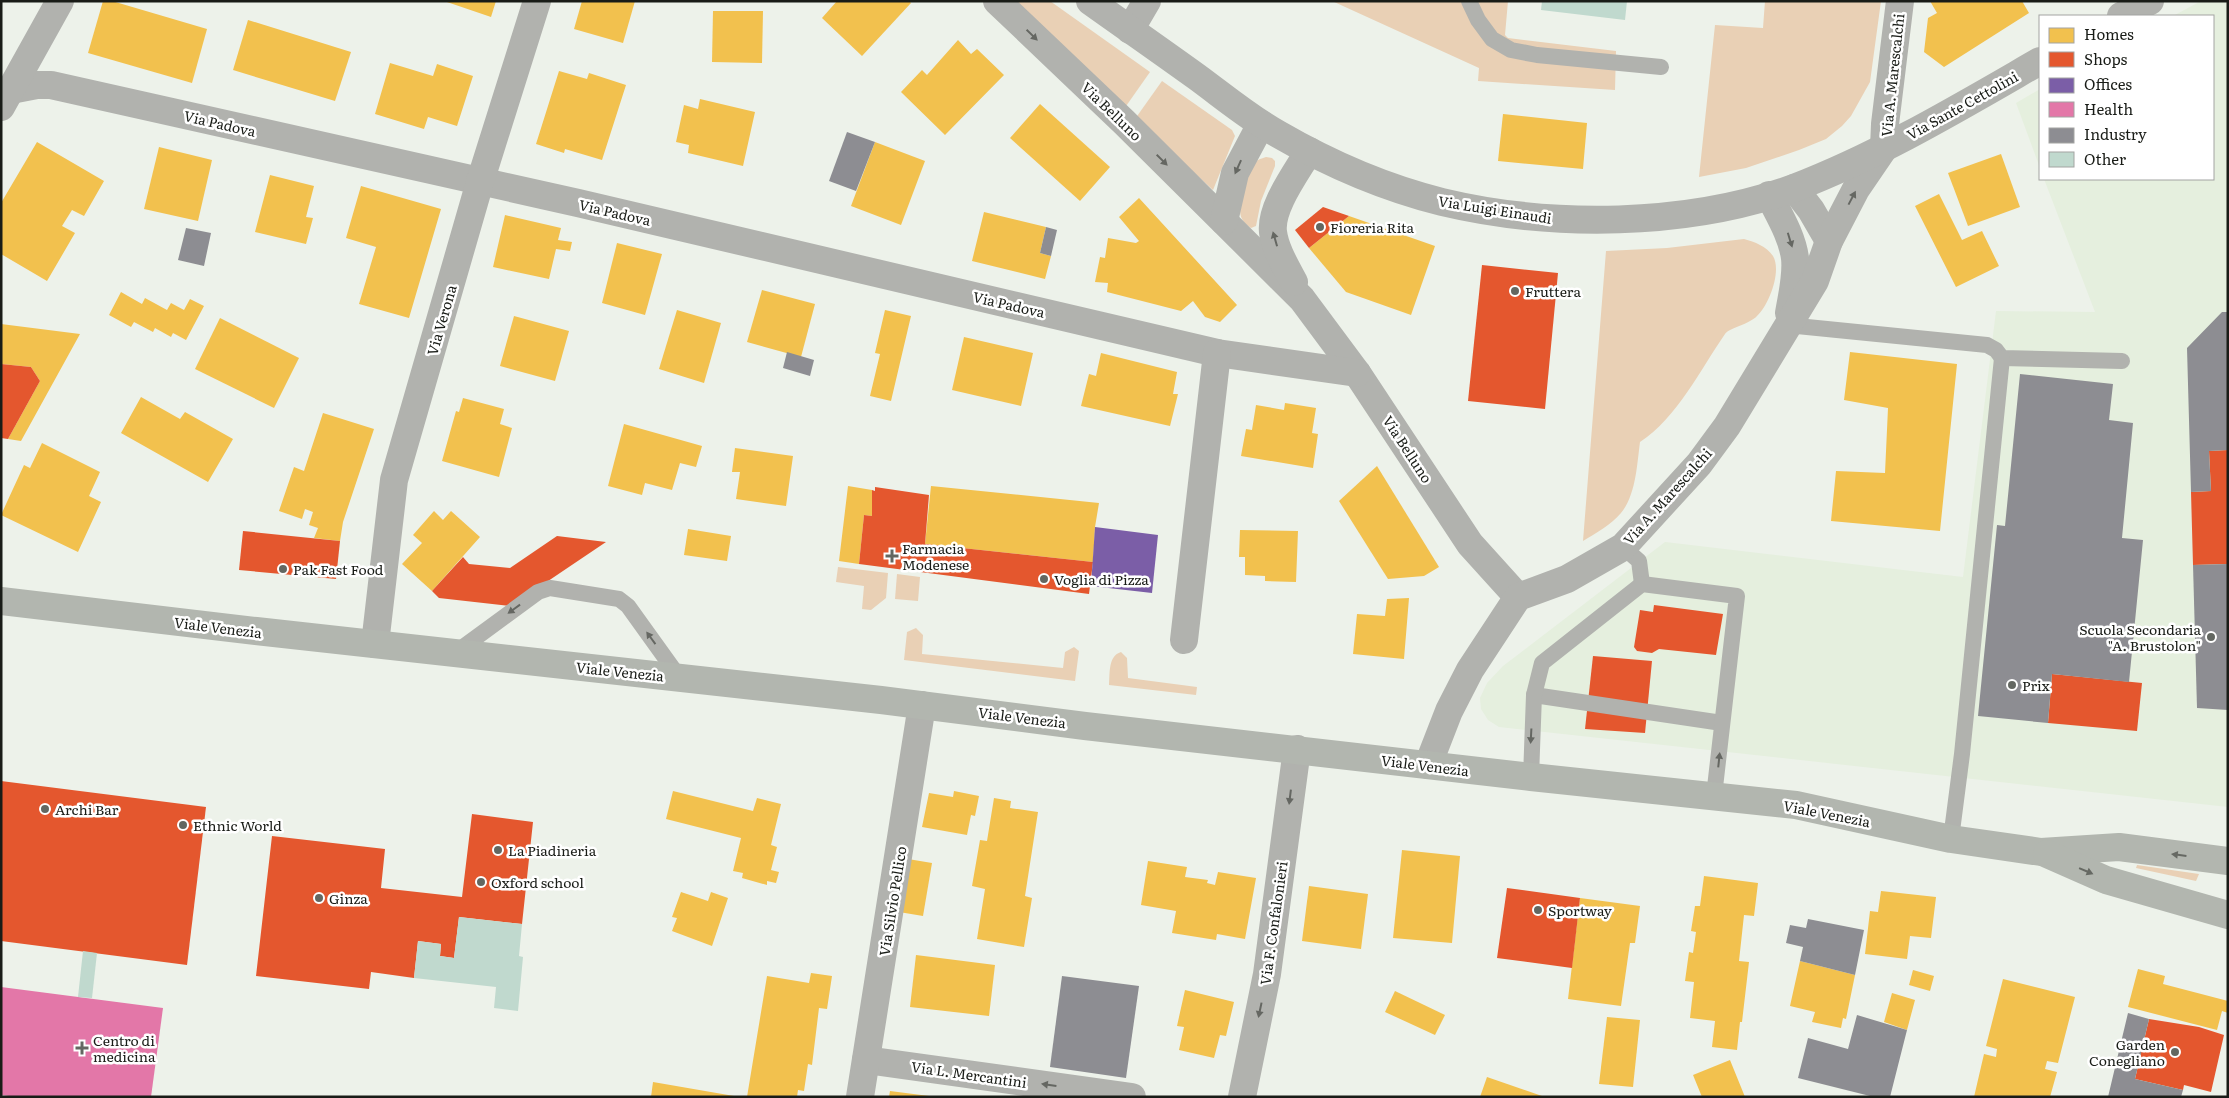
<svg xmlns="http://www.w3.org/2000/svg" width="2229" height="1098" font-family="Literata,serif">
<rect width="100%" height="100%" fill="#edf2ea"/>
<!-- built -->
<g fill="#e5efde">
<polygon points="2201,1 2228,1 2228,807 1499,727 1488,720 1481,709 1480,698 1487,683 1503,666 1665,542 1963,577 1996,311 2095,312 2044,179 2213,179 2213,16 2173,16"/>
<polygon points="2040,89 2040,168 2016,103"/>
</g>
<!-- green -->
<g fill="#e9d0b5">
<polygon points="1008,1 1050,1 1150,72 1124,109"/>
<polygon points="1332,1 1508,1 1505,35 1508,38 1616,51 1615,90 1478,81 1479,68"/>
<polygon points="1765,1 1881,1 1870,82 1851,116 1842,126 1826,139 1799,150 1746,168 1699,177 1715,25 1763,28"/>
<polygon points="1162,81 1232,130 1235,136 1213,190 1135,119"/>
<path d="M1266,157L1272,158L1275,161V166L1261,201L1256,226L1251,228C1248,226 1244,223 1242,219C1236,208 1244,175 1252,165C1256,160 1260,159 1266,157Z"/>
<path d="M1744,239C1755,242 1766,246 1773,256C1782,271 1769,305 1757,316C1750,324 1729,328 1725,334C1700,370 1677,418 1640,442C1637,464 1636,495 1621,513C1611,525 1596,533 1583,541L1606,251L1667,248Z"/>
<polygon points="838,567 888,573 886,598 871,610 862,609 864,586 836,582"/>
<polygon points="897,574 920,577 918,601 895,599"/>
<polygon points="916,628 923,635 922,654 1063,668 1065,652 1074,647 1079,651 1075,681 904,660 907,632"/>
<path d="M1121,652L1127,658L1128,678L1197,687L1196,695L1109,685C1110,673 1108,656 1121,652Z"/>
<polygon points="2137,865 2199,874 2196,881 2136,868"/>
</g>
<!-- homes -->
<g fill="#f2c14e">
<polygon points="103,1 112,1 207,29 192,83 88,53"/>
<polygon points="444,1 496,1 491,17"/>
<polygon points="582,1 635,1 623,43 574,29"/>
<polygon points="837,1 909,1 911,3 862,56 822,18"/>
<polygon points="1930,1 2022,1 2029,13 1944,67 1924,52 1928,18 1937,13"/>
<polygon points="713,11 763,11 762,63 712,62"/>
<polygon points="248,20 351,52 335,101 233,70"/>
<polygon points="958,40 971,54 977,49 1004,75 945,135 901,92 922,70 927,75"/>
<polygon points="390,63 433,76 437,64 473,76 457,126 428,117 424,129 375,114"/>
<polygon points="559,71 587,79 589,73 626,85 602,160 565,149 564,153 536,144"/>
<polygon points="700,99 755,112 743,166 688,153 689,145 676,142 684,105 698,109"/>
<polygon points="1040,104 1110,167 1080,201 1010,138"/>
<polygon points="1503,114 1587,123 1583,169 1498,161"/>
<polygon points="37,142 104,181 84,216 72,210 62,226 75,233 47,281 1,254 1,203"/>
<polygon points="875,142 925,161 901,225 851,206"/>
<polygon points="159,147 212,160 198,221 144,209"/>
<polygon points="2001,154 2020,207 1968,226 1948,173"/>
<polygon points="270,175 314,186 306,217 313,218 306,244 255,232"/>
<polygon points="361,186 441,209 409,318 359,304 376,247 346,238"/>
<polygon points="1939,194 1962,240 1982,231 1999,266 1956,287 1915,206"/>
<polygon points="1139,198 1237,305 1220,322 1205,317 1193,301 1181,311 1107,292 1108,283 1095,282 1100,257 1105,258 1108,238 1136,243 1139,241 1119,217"/>
<polygon points="984,212 1046,227 1040,253 1051,256 1045,279 972,261"/>
<polygon points="505,215 561,228 558,240 572,242 570,251 556,249 549,279 493,267"/>
<polygon points="1349,216 1435,246 1411,315 1346,292 1309,248"/>
<polygon points="617,243 662,254 645,315 602,303"/>
<polygon points="762,290 815,304 801,357 747,342"/>
<polygon points="121,292 142,304 145,298 167,310 171,303 184,310 190,299 204,306 186,340 173,333 171,337 155,328 153,332 134,322 131,327 109,315"/>
<polygon points="677,310 721,323 704,383 659,369"/>
<polygon points="885,310 911,316 891,401 870,396 880,354 875,353"/>
<polygon points="514,316 569,331 555,381 500,366"/>
<polygon points="220,318 299,358 274,408 195,369"/>
<polygon points="1,324 80,334 21,441 8,439 40,381 31,367 1,364"/>
<polygon points="964,337 1033,353 1021,406 952,390"/>
<polygon points="1850,352 1957,364 1940,531 1831,521 1836,471 1885,473 1888,408 1844,400"/>
<polygon points="1101,353 1177,372 1173,394 1178,394 1170,426 1081,406 1089,374 1096,376"/>
<polygon points="141,397 180,419 185,412 233,439 208,482 121,433"/>
<polygon points="463,398 504,409 500,424 512,428 499,477 442,461 456,411 459,412"/>
<polygon points="1285,403 1316,408 1312,433 1318,434 1313,468 1241,456 1246,429 1252,430 1256,405 1284,410"/>
<polygon points="323,413 374,429 343,522 340,541 314,538 318,528 309,525 313,512 305,509 302,519 279,511 294,467 304,471"/>
<polygon points="624,424 702,446 696,467 680,463 672,490 645,483 642,495 608,486"/>
<polygon points="42,443 100,472 89,496 101,502 78,552 1,515 24,465 30,468"/>
<polygon points="735,448 793,456 786,506 736,499 740,472 732,472"/>
<polygon points="1377,466 1439,567 1424,576 1388,579 1339,501"/>
<polygon points="848,486 872,490 872,516 864,515 859,564 839,561"/>
<polygon points="931,486 1099,503 1095,527 1093,562 925,544"/>
<polygon points="434,511 443,520 451,511 480,537 432,591 402,564 422,543 413,535"/>
<polygon points="688,529 731,536 727,561 684,555"/>
<polygon points="1240,530 1298,531 1296,582 1265,581 1265,576 1245,575 1245,557 1239,557"/>
<polygon points="1409,598 1404,659 1353,654 1357,614 1385,616 1387,599"/>
<polygon points="673,791 753,811 757,798 781,804 771,845 777,847 771,870 779,872 776,883 767,881 767,885 742,878 743,873 733,871 741,838 666,819"/>
<polygon points="954,791 979,796 975,816 971,815 967,835 922,827 929,793 953,797"/>
<polygon points="994,798 1011,801 1010,808 1038,812 1025,896 1032,898 1024,947 977,939 985,889 972,886 980,840 987,841"/>
<polygon points="1402,850 1460,856 1452,943 1393,938"/>
<polygon points="908,859 932,863 923,916 899,912"/>
<polygon points="1148,861 1187,867 1185,877 1208,880 1207,883 1215,885 1218,872 1256,878 1245,939 1217,934 1216,940 1172,933 1176,911 1141,905"/>
<polygon points="1704,876 1758,883 1754,916 1744,915 1739,961 1749,962 1742,1022 1740,1022 1737,1050 1712,1047 1715,1021 1690,1018 1694,982 1685,981 1689,952 1693,953 1696,932 1691,931 1695,906 1700,906"/>
<polygon points="1309,886 1368,894 1361,949 1302,941"/>
<polygon points="1881,891 1936,897 1931,938 1910,936 1907,959 1865,954 1870,911 1878,912"/>
<polygon points="681,892 708,901 711,892 728,898 712,946 672,931 677,918 672,917"/>
<polygon points="1580,898 1640,906 1635,943 1630,943 1621,1006 1568,999"/>
<polygon points="916,955 995,965 989,1016 910,1007"/>
<polygon points="1800,961 1855,975 1846,1019 1843,1018 1841,1028 1812,1022 1815,1012 1790,1006"/>
<polygon points="2138,969 2165,976 2163,984 2228,1001 2228,1013 2222,1011 2217,1030 2128,1007"/>
<polygon points="1913,970 1934,976 1930,991 1909,985"/>
<polygon points="811,973 832,976 827,1009 819,1008 812,1065 808,1064 804,1091 798,1090 797,1097 747,1097 767,976 809,983"/>
<polygon points="2003,979 2075,997 2058,1063 2047,1061 2045,1069 2057,1072 2050,1097 1974,1097 1984,1054 1996,1057 1997,1049 1986,1046"/>
<polygon points="1185,990 1234,1002 1226,1036 1220,1035 1214,1058 1179,1050 1184,1027 1177,1026"/>
<polygon points="1395,991 1445,1015 1435,1035 1385,1012"/>
<polygon points="1892,993 1915,1000 1907,1030 1884,1022"/>
<polygon points="1607,1017 1640,1020 1633,1087 1599,1084"/>
<polygon points="1730,1060 1745,1097 1702,1097 1693,1075"/>
<polygon points="1487,1077 1542,1096 1542,1097 1480,1097"/>
<polygon points="653,1082 734,1096 734,1097 651,1097"/>
<polygon points="890,1091 929,1096 929,1097 889,1097"/>
</g>
<!-- shops -->
<g fill="#e4572e">
<polygon points="1323,207 1349,216 1309,248 1295,230"/>
<polygon points="1482,265 1558,273 1545,409 1468,401"/>
<polygon points="1,364 31,367 40,381 8,439 1,438"/>
<polygon points="2228,450 2228,564 2193,565 2191,492 2211,491 2209,451"/>
<polygon points="875,487 929,495 925,544 1093,562 1089,594 859,564 864,515 872,516 872,490 875,491"/>
<polygon points="243,531 340,541 336,579 239,570"/>
<polygon points="557,536 606,542 511,606 439,598 432,591 463,557 469,564 510,568"/>
<polygon points="1654,605 1723,614 1716,655 1659,649 1652,653 1637,651 1634,647 1640,610 1653,612"/>
<polygon points="1593,656 1652,661 1645,733 1585,729"/>
<polygon points="2052,674 2142,683 2137,731 2048,723"/>
<polygon points="1,781 206,807 187,965 1,941"/>
<polygon points="472,814 533,822 522,924 459,917 454,958 440,956 441,944 418,941 414,978 371,972 369,989 256,976 272,836 385,849 381,888 462,897"/>
<polygon points="1507,888 1580,898 1572,968 1497,958"/>
<polygon points="2149,1019 2199,1027 2224,1035 2211,1092 2184,1085 2183,1090 2135,1079"/>
</g>
<!-- offices -->
<polygon fill="#7b5ea7" points="1095,527 1158,535 1152,593 1091,586"/>
<!-- health -->
<polygon fill="#e377a8" points="1,987 163,1008 151,1097 17,1097 1,1095"/>
<!-- industry -->
<g fill="#8d8d92">
<polygon points="847,132 875,142 856,191 829,181"/>
<polygon points="1046,227 1057,230 1051,256 1040,253"/>
<polygon points="186,228 211,233 204,266 178,260"/>
<polygon points="2222,312 2228,312 2228,450 2209,451 2211,491 2191,492 2187,348"/>
<polygon points="787,352 814,360 810,376 783,368"/>
<polygon points="2020,374 2113,384 2109,420 2133,423 2122,538 2143,540 2129,682 2052,674 2048,723 1978,716 1997,525 2005,526"/>
<polygon points="2228,564 2228,710 2197,708 2193,565"/>
<polygon points="1808,919 1864,930 1855,975 1800,961 1803,947 1786,943 1790,925 1806,928"/>
<polygon points="1062,976 1139,986 1126,1078 1050,1067"/>
<polygon points="2128,1013 2149,1019 2135,1079 2183,1090 2181,1097 2108,1097"/>
<polygon points="1857,1015 1907,1030 1890,1097 1874,1097 1798,1078 1808,1038 1848,1049"/>
</g>
<!-- building -->
<g fill="#c0d9ce">
<polygon points="1542,1 1627,1 1625,20 1541,10"/>
<polygon points="459,917 522,924 519,956 523,957 518,1011 494,1008 496,987 414,978 418,941 441,944 440,956 454,958"/>
<polygon points="83,951 97,953 92,998 78,997"/>
</g>
<g fill="none" stroke-linecap="round" stroke-linejoin="round">
<!-- service -->
<g stroke="#b1b2ae" stroke-width="16">
<polyline points="1469,1 1478,20 1492,39 1511,50 1537,55 1661,67"/>
<polyline points="1787,325 1987,345 1996,350 2002,358 2122,361"/>
<polyline points="1623,547 1639,561 1642,584"/>
<polyline points="455,653 538,592 550,588 619,599 628,606 679,677"/>
<polyline points="1534,695 1722,723"/>
<polyline points="1531,777 1534,695 1542,663 1642,584 1737,596 1714,796"/>
<polyline points="1951,839 1962,754 2002,358"/>
</g>
<!-- minor -->
<g stroke="#b1b2ae" stroke-width="28">
<polyline points="997,1 1124,122 1302,299 1357,373 1470,544 1518,597"/>
<polyline points="1130,30 1147,1"/>
<polyline points="11,90 37,85 51,85 578,203 1217,353 1357,373"/>
<polyline points="1,107 60,1"/>
<polyline points="1794,188 1811,210 1829,241"/>
<path d="M1769,195C1779,215 1792,236 1795,258C1797,276 1792,295 1789,313"/>
<polyline points="1224,221 1235,173 1261,124"/>
<path d="M1294,282C1286,267 1275,249 1273,232C1270,207 1297,172 1309,151"/>
<polyline points="1184,640 1217,353"/>
<polyline points="375,644 394,480 480,182 537,1"/>
<polyline points="1428,765 1449,711 1470,670 1518,597 1567,579 1623,547 1699,464 1727,426 1815,281 1829,241 1856,189 1884,148 1885,124 1900,1"/>
<polyline points="866,1060 1132,1097"/>
<polyline points="860,1097 922,705"/>
<polyline points="1242,1097 1267,974 1297,749"/>
</g>
<!-- tertiary -->
<g stroke="#b1b2ae" stroke-width="28">
<path d="M1090,1C1125,26 1161,51 1197,77C1223,96 1249,118 1278,134C1328,163 1386,188 1442,202C1551,228 1688,227 1794,188C1880,155 1960,107 2040,61"/>
<polyline points="2121,16 2150,1"/>
</g>
<!-- primary -->
<g stroke="#b2b6af" stroke-width="28">
<polyline points="1,601 256,631 881,700 1085,726 1531,777 1796,805 1951,839 2041,852 2119,847 2228,861"/>
<polyline points="2047,854 2106,880 2228,915"/>
</g>
</g>
<!-- one-way arrows -->
<defs><path id="oneway-solid" d="M-6-.8H1V-3.2L6.5 0L1 3.2V.8H-6Z" transform="scale(1.25)"/></defs>
<g fill="#656762">
<use href="#oneway-solid" transform="translate(1032 35) rotate(44)"/>
<use href="#oneway-solid" transform="translate(1162 160) rotate(45)"/>
<use href="#oneway-solid" transform="translate(1238 167) rotate(114)"/>
<use href="#oneway-solid" transform="translate(1852 198) rotate(-62)"/>
<use href="#oneway-solid" transform="translate(1275 239) rotate(-106)"/>
<use href="#oneway-solid" transform="translate(1790 240) rotate(73)"/>
<use href="#oneway-solid" transform="translate(514 609) rotate(144)"/>
<use href="#oneway-solid" transform="translate(651 638) rotate(-126)"/>
<use href="#oneway-solid" transform="translate(1531 736) rotate(93)"/>
<use href="#oneway-solid" transform="translate(1719 760) rotate(-84)"/>
<use href="#oneway-solid" transform="translate(1290 797) rotate(97)"/>
<use href="#oneway-solid" transform="translate(1260 1010) rotate(102)"/>
<use href="#oneway-solid" transform="translate(1049 1085) rotate(-172)"/>
</g>
<g fill="#666963">
<use href="#oneway-solid" transform="translate(2179 855) rotate(-173)"/>
<use href="#oneway-solid" transform="translate(2086 871) rotate(23)"/>
</g>
<!-- markers -->
<g fill="#636761" stroke="#fff" stroke-width="2">
<circle cx="1320" cy="227" r="5"/>
<circle cx="1515" cy="291" r="5"/>
<path d="M889.5 548.5h5v5h5v5h-5v5h-5v-5h-5v-5h5z"/>
<circle cx="283" cy="569" r="5"/>
<circle cx="1044" cy="579" r="5"/>
<circle cx="2211" cy="637" r="5"/>
<circle cx="2012" cy="685" r="5"/>
<circle cx="45" cy="809" r="5"/>
<circle cx="183" cy="825" r="5"/>
<circle cx="498" cy="850" r="5"/>
<circle cx="481" cy="882" r="5"/>
<circle cx="319" cy="898" r="5"/>
<circle cx="1538" cy="910" r="5"/>
<path d="M79.5 1040.5h5v5h5v5h-5v5h-5v-5h-5v-5h5z"/>
<circle cx="2175" cy="1052" r="5"/>
</g>
<g text-anchor="middle" dominant-baseline="central" stroke-width="5" stroke-linejoin="round" paint-order="stroke">
<!-- street labels -->
<g font-size="14" fill="#191c17" stroke="#fff">
<text transform="translate(1892 75) rotate(-84)">Via A. Marescalchi</text>
<text transform="translate(1962 105) rotate(-29)">Via Sante Cettolini</text>
<text transform="translate(1112 111) rotate(44)">Via Belluno</text>
<text transform="translate(220 123) rotate(13)">Via Padova</text>
<text transform="translate(1495 209) rotate(9)">Via Luigi Einaudi</text>
<text transform="translate(615 212) rotate(13)">Via Padova</text>
<text transform="translate(1009 304) rotate(13)">Via Padova</text>
<text transform="translate(441 320) rotate(-74)">Via Verona</text>
<text transform="translate(1408 449) rotate(57)">Via Belluno</text>
<text transform="translate(1667 496) rotate(-48)">Via A. Marescalchi</text>
<text transform="translate(218 627) rotate(7)">Viale Venezia</text>
<text transform="translate(620 671) rotate(6)">Viale Venezia</text>
<text transform="translate(1022 717) rotate(7)">Viale Venezia</text>
<text transform="translate(1425 765) rotate(7)">Viale Venezia</text>
<text transform="translate(1827 813) rotate(11)">Viale Venezia</text>
<text transform="translate(892 901) rotate(-81)">Via Silvio Pellico</text>
<text transform="translate(1273 923) rotate(-82)">Via F. Confalonieri</text>
<text transform="translate(969 1074) rotate(8)">Via L. Mercantini</text>
</g>
<!-- poi labels -->
<g font-size="14" fill="#191c17" stroke="#fff" text-anchor="start">
<text x="1330" y="227">Fioreria Rita</text>
<text x="1525" y="291">Fruttera</text>
<text x="902" y="548">Farmacia<tspan x="902" dy="16">Modenese</tspan></text>
<text x="293" y="569">Pak Fast Food</text>
<text x="1054" y="579">Voglia di Pizza</text>
<text x="2201" y="629" text-anchor="end">Scuola Secondaria<tspan x="2201" dy="16">"A. Brustolon"</tspan></text>
<text x="2022" y="685">Prix</text>
<text x="55" y="809">Archi Bar</text>
<text x="193" y="825">Ethnic World</text>
<text x="508" y="850">La Piadineria</text>
<text x="491" y="882">Oxford school</text>
<text x="329" y="898">Ginza</text>
<text x="1548" y="910">Sportway</text>
<text x="93" y="1040">Centro di<tspan x="93" dy="16">medicina</tspan></text>
<text x="2165" y="1044" text-anchor="end">Garden<tspan x="2165" dy="16">Conegliano</tspan></text>
</g>
</g>
<!-- border -->
<rect width="2229" height="1098" fill="none" stroke="#191c17" stroke-width="5"/>
<!-- legend -->
<rect x="2039" y="15" width="175" height="165" fill="#ffffff" stroke="#a3a4a2"/>
<rect x="2049" y="28" width="25" height="15" fill="#f2c14e" stroke="#a3a4a2"/>
<text x="2084" y="40" font-size="15" fill="#191c17">Homes</text>
<rect x="2049" y="52" width="25" height="15" fill="#e4572e" stroke="#a3a4a2"/>
<text x="2084" y="65" font-size="15" fill="#191c17">Shops</text>
<rect x="2049" y="78" width="25" height="15" fill="#7b5ea7" stroke="#a3a4a2"/>
<text x="2084" y="90" font-size="15" fill="#191c17">Offices</text>
<rect x="2049" y="102" width="25" height="15" fill="#e377a8" stroke="#a3a4a2"/>
<text x="2084" y="115" font-size="15" fill="#191c17">Health</text>
<rect x="2049" y="128" width="25" height="15" fill="#8d8d92" stroke="#a3a4a2"/>
<text x="2084" y="140" font-size="15" fill="#191c17">Industry</text>
<rect x="2049" y="152" width="25" height="15" fill="#c0d9ce" stroke="#a3a4a2"/>
<text x="2084" y="165" font-size="15" fill="#191c17">Other</text>
</svg>
